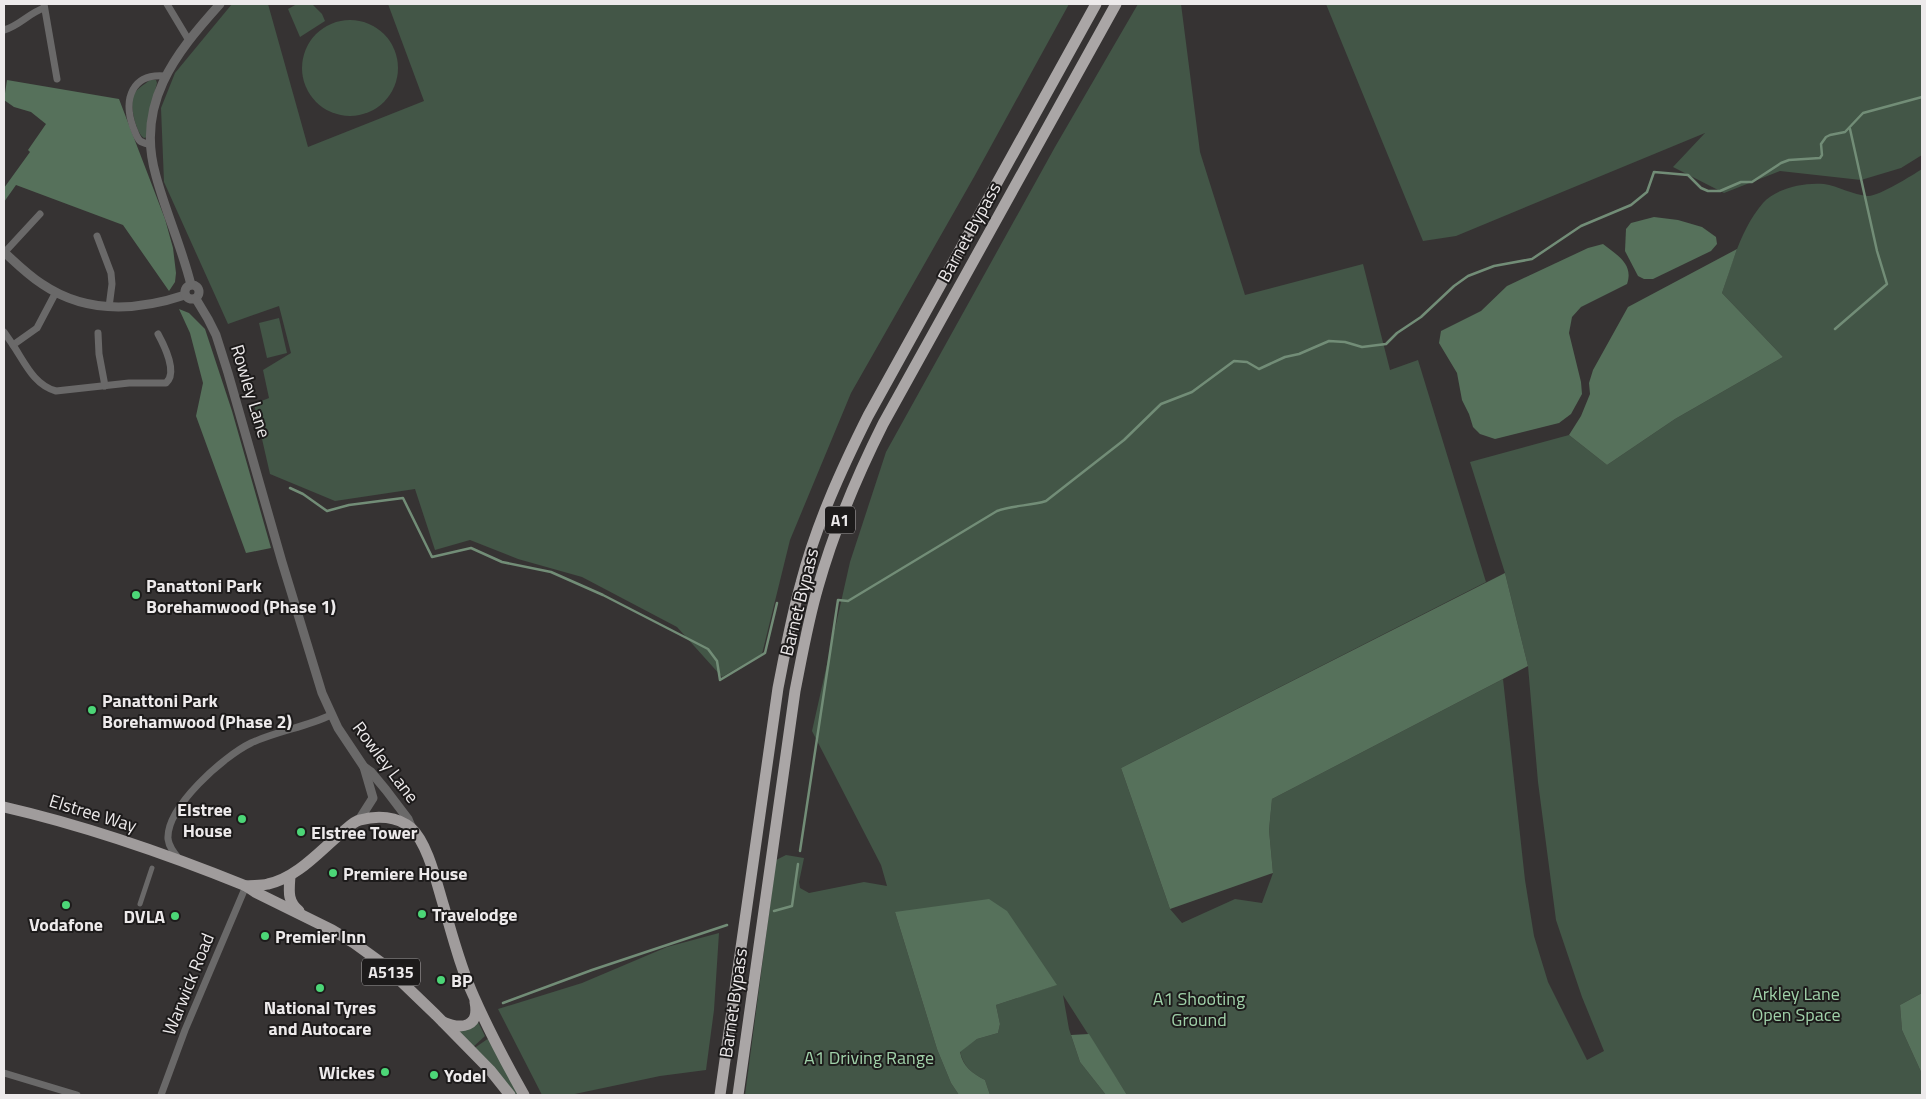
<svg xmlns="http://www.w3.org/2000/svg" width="1926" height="1099" font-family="'Titillium Web',sans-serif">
<rect width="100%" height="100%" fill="#363333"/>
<!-- green -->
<g fill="#435647">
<polygon points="232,4 268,4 308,147 424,101 388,4 1069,4 974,177 851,393 790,540 762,654 722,677 677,627 582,577 518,559 470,540 435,550 415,489 335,501 270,474 254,404 269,398 263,370 291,353 279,306 228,324 164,182 161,108 175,73"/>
<polygon points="297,4 312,4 322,14 325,21 300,37 288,9"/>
<path d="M1138,4H1181L1200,152L1245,295L1363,264L1390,370L1418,360L1486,582L1121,768L1170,909L1182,923L1235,899L1262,903L1273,873L1269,830L1272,799L1503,679L1525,880L1534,936L1548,982L1587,1060L1604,1051L1582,997L1556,920L1538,782L1528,666L1505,573L1470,462L1569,435L1607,465L1675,419L1783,357L1722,293C1732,263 1742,227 1763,203C1776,188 1805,182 1824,184C1838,186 1853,195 1868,196C1877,197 1913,175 1922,169V993L1900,1005L1902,1030L1922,1074V1095H1127L1063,995L1069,1029L1080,1062L1106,1095H990L985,1080C972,1073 963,1067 960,1051L977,1039L998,1033L1000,1024L996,1005L1056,985L895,912L937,1049L951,1083L959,1095H745L776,860L786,855L804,858L799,882L800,888L809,893L864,882L887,886L881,865L812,731L850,562L886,452L1055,147Z"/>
<polygon points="1326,4 1922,4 1922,155 1901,168 1861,180 1780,171 1724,193 1673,167 1705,133 1456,236 1423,241"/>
<circle cx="350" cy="68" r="48"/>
<path d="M150,80H156L157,83L149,114L147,137L144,138C136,133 130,106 133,97C135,89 144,85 150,80Z"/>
<polygon points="279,318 287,353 267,358 259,323"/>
<polygon points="719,933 714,1010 706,1070 660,1076 570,1095 542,1095 498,1009 582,983 667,947"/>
<polygon points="478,1022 485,1036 472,1048 458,1030"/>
<polygon points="489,1038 520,1095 514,1095 473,1049"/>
</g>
<!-- forest -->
<g fill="#56715b">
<polygon points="7,80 119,99 165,219 173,248 176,273 175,282 169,291 123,225 16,185 4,202 4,188 30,152 28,150 46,124 31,112 14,107 4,100"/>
<polygon points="1654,217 1678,220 1702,227 1716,237 1717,244 1711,251 1653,279 1644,279 1638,276 1625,251 1626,229 1631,223"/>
<path d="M1603,244C1617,255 1634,264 1627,284L1581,307L1572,317L1569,333L1581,382L1582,394L1571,414L1559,423L1495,439L1480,434L1473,427L1469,414L1462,400L1457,373L1439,343L1441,331L1481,311L1507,286L1588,248Z"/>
<polygon points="1737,249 1722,293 1783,357 1675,419 1607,465 1569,435 1581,416 1590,394 1589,383 1593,370 1628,307"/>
<polygon points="179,309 189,313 205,329 232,411 271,548 246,553 196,416 203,383 190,333"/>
<polygon points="1505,573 1528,666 1272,799 1269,830 1273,873 1170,909 1121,768"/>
<path d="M989,899L1007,911L1057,985L996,1005L1000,1024L998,1033L977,1039L960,1052C963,1067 972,1073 985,1080L990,1095H959L951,1083L937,1049L895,912Z"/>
<polygon points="1922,993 1922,1074 1902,1030 1900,1005"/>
<polygon points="1089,1034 1127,1095 1106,1095 1080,1062 1071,1035"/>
</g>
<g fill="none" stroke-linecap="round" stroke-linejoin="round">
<!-- stream -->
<g stroke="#728d77" stroke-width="2.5">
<polyline points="1835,329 1887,284 1877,251 1850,129"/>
<polyline points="290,488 303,494 327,511 349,505 403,498 432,557 471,548 502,562 551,572 603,595 708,649 717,661 720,680 765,653 777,603"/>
<path d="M800,851L838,600L848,601L997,511C1013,505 1030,506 1046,501L1124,440L1161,404L1192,392L1234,361L1247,362L1259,369L1285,357L1299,354L1329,341L1345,342L1362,347L1386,344L1397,333L1421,317L1454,286L1468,276L1494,266L1532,259L1581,226L1631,205L1647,192L1654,172L1688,175L1701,188L1708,191H1720L1741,182H1752L1781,163L1789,160L1820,158L1822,155L1821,144L1826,137L1830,135L1845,132L1863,113L1922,97"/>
<polyline points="774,911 792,906 798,864"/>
<polyline points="503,1003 592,970 727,925"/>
</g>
<!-- pedestrian -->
<polyline stroke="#6a6969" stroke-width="5" points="140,904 152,868"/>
<!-- minor -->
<g stroke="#6a6969" stroke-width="7">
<polyline points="44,4 57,79"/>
<polyline points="167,4 188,39"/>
<path d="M4,30C19,26 29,13 44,8"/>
<path d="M151,145C148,144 143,143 140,141C136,137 135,131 133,127C123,99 132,73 165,76"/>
<polyline points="97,236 111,273 112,284 109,307"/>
<polyline points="4,253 40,214"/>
<path d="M56,292L37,328L13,345C25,363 34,385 56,391L129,383H166C178,373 164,345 158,334"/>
<polyline points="4,332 13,345"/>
<polyline points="98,333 99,354 105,386"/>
<path d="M179,859C174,853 169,847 168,839C166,807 224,756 251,743C277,731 306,727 331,715"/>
<polyline points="4,1073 77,1095"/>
<polyline points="161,1095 185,1030 246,886"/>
</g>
<!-- tertiary -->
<g stroke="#6a6969" stroke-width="9">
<path d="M4,252C16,263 28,275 42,284C86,314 137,311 185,295"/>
<circle cx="192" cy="292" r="7"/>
<path d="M191,285C182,248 166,213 156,176C135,104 175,54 220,4"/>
<polyline points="196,299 208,319 216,335 228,373 282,562 322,693 338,728 364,767 371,772 386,790 408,819 412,829"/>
<polyline points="359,820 373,798 364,767"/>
</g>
<!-- primary -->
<g stroke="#a09c9c" stroke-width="11">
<path d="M4,807C87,826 167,854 246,886L255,892L332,930L354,943L383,964L436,1015L490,1070L510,1095"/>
<path d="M290,876C289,891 287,901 299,911"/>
<path d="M246,886C253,885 261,886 268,884C296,878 318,853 339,835C345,831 353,821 360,820C377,815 397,816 411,828C428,843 437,885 444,907C453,938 461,969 474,997C489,1031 506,1063 524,1095"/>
<path d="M443,1022C462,1030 480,1027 475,1002"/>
</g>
<!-- trunk -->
<g stroke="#aaa6a6" stroke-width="11">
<path d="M720,1095L778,688C785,653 791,618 801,583C816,525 841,470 868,416L1096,4"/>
<path d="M738,1095L795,691C802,656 808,621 818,587C834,530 857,476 883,424L1116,4"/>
</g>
</g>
<!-- markers -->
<g fill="#4cd677" stroke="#1d1b1b" stroke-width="2">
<circle cx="136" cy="595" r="5"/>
<circle cx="92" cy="710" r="5"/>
<circle cx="242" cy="819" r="5"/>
<circle cx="301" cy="832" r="5"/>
<circle cx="333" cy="873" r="5"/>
<circle cx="66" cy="905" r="5"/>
<circle cx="422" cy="914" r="5"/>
<circle cx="175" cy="916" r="5"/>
<circle cx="265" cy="936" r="5"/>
<circle cx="441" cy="980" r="5"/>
<circle cx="320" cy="988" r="5"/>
<circle cx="385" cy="1072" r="5"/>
<circle cx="434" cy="1075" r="5"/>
</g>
<g text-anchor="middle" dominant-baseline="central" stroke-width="4" stroke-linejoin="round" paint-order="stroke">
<!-- shield labels -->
<g fill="#1d1b1b" stroke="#afacad" stroke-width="1">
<rect x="825" y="506.5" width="30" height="27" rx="4"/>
<rect x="362" y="958.5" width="58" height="27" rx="4"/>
</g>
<g font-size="16" font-weight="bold" fill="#edeaeb">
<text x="840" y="520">A1</text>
<text x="391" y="972">A5135</text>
</g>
<!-- street labels -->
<g font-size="18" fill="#edeaeb" stroke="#1d1b1b">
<text transform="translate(969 232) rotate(-61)">Barnet Bypass</text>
<text transform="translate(251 391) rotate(73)">Rowley Lane</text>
<text transform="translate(799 602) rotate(-76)">Barnet Bypass</text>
<text transform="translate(386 762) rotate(53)">Rowley Lane</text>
<text transform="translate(93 813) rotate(17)">Elstree Way</text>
<text transform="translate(188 984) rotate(-68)">Warwick Road</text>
<text transform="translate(733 1003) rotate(-82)">Barnet Bypass</text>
</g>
<!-- poi labels -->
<g font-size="18" font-weight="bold" fill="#edeaeb" stroke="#1d1b1b" text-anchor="start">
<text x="146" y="585">Panattoni Park<tspan x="146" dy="21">Borehamwood (Phase 1)</tspan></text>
<text x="102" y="700">Panattoni Park<tspan x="102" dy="21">Borehamwood (Phase 2)</tspan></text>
<text x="232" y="809" text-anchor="end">Elstree<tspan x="232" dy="21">House</tspan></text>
<text x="311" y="832">Elstree Tower</text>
<text x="343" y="873">Premiere House</text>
<text x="432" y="914">Travelodge</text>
<text x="165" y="916" text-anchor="end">DVLA</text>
<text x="66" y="924" text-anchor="middle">Vodafone</text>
<text x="275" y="936">Premier Inn</text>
<text x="451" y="980">BP</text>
<text x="320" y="1007" text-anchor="middle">National Tyres<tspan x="320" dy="21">and Autocare</tspan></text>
<text x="375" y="1072" text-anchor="end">Wickes</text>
<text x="444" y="1075">Yodel</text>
</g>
<!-- park labels -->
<g font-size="18" fill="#a0d1a9" stroke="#1d1b1b">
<text x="1796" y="993">Arkley Lane<tspan x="1796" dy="21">Open Space</tspan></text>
<text x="1199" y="998">A1 Shooting<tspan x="1199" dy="21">Ground</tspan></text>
<text x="869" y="1057">A1 Driving Range</text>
</g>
</g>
<!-- border -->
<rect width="1926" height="1099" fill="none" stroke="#edeaeb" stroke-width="10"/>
</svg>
